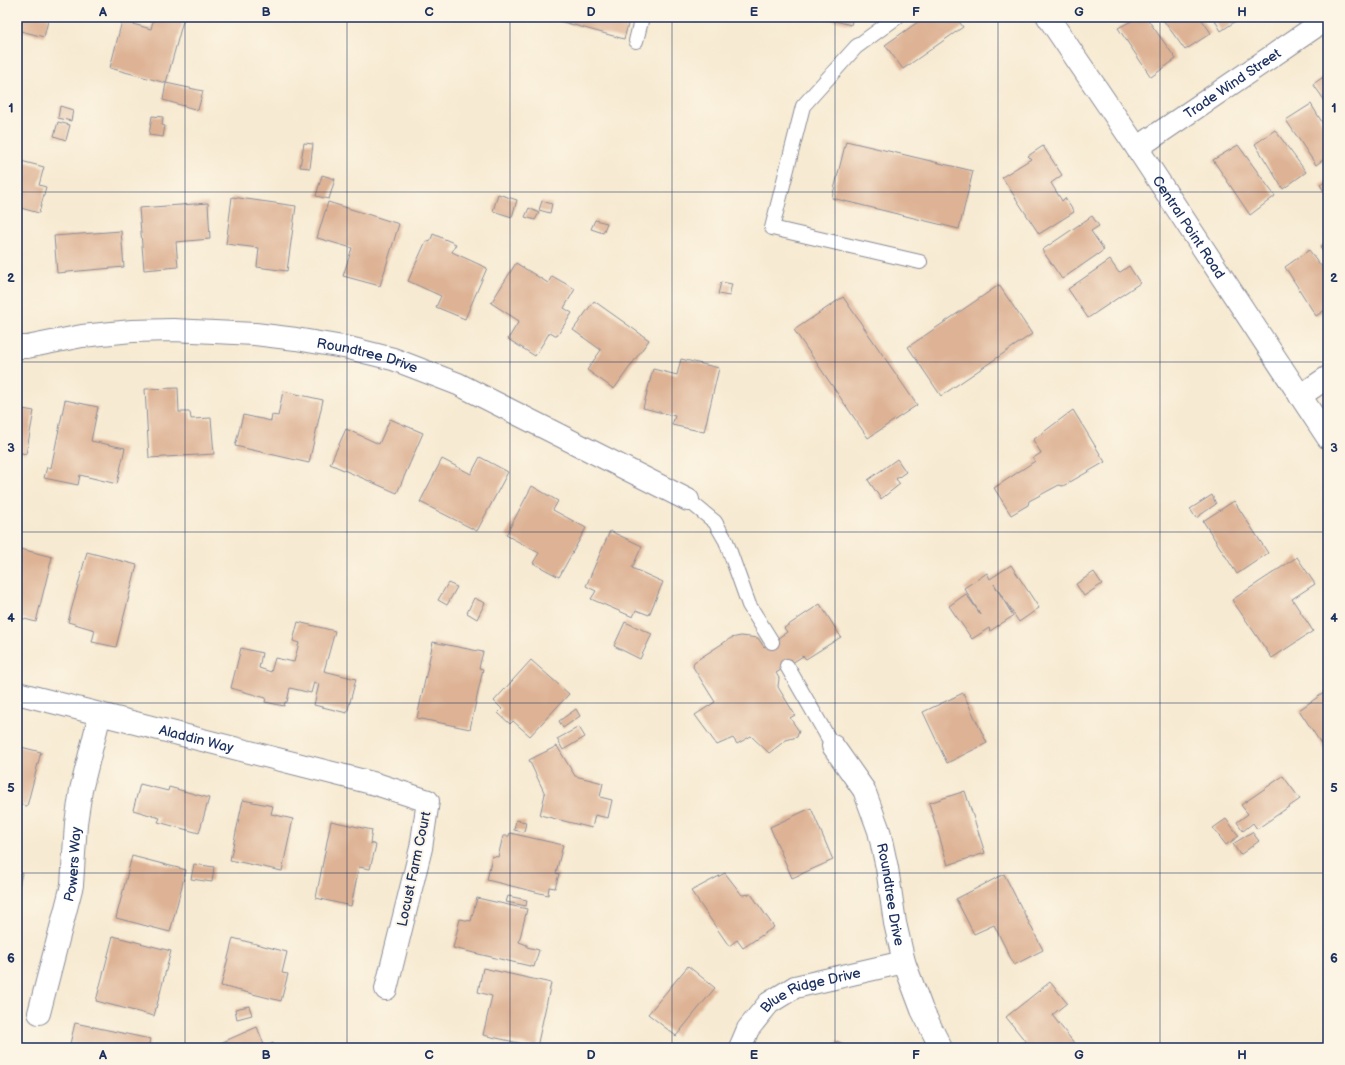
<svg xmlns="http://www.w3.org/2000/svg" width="1345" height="1065" font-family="'Balsamiq Sans',sans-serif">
<rect width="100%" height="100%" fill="#fcf5e5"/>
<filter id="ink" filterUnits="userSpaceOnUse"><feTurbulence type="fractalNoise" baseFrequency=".025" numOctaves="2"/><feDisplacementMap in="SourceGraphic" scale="8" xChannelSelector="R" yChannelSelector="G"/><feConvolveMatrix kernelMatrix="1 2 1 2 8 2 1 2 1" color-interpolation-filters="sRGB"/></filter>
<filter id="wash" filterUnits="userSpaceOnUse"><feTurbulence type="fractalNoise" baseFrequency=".012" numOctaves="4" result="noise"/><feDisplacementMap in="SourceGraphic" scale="16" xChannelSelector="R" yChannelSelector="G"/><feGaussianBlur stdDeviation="0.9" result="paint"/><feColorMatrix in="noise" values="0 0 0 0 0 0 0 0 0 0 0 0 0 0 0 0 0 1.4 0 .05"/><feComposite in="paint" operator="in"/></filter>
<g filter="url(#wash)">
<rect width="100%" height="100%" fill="#f7ead2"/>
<g id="blocks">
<!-- building -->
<g fill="#deb395">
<polygon points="17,17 49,17 44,37 17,30"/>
<polygon points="154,17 184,17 166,83 110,68 122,21 151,29"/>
<polygon points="545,17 630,17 624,39"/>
<polygon points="823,17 853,17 851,25 823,18"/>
<polygon points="925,17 956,17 963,27 903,69 885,45"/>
<polygon points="1139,17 1146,17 1176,59 1151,77 1118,28"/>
<polygon points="1161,17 1200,17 1211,33 1185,50"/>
<polygon points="1213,17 1242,17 1221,31"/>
<polygon points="1328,74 1328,105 1313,84"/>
<polygon points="166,83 203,91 198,110 163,100"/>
<polygon points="1311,104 1328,132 1328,156 1316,165 1286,120"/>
<polygon points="60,106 73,110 71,121 58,118"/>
<polygon points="152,116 163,117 162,125 165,126 163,137 149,135"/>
<polygon points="58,122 70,125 66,140 54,136"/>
<polygon points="1275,130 1306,172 1283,189 1255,144"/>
<polygon points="846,141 973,171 959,229 832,198"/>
<polygon points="304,143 313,144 310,168 300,167"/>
<polygon points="1238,145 1275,196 1250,215 1213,160"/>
<polygon points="1043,146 1062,175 1051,183 1062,201 1065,198 1074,212 1039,234 1002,177 1031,159 1028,156"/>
<polygon points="17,160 44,167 39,185 46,187 39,213 17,207"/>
<polygon points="322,175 335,179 329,199 316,196"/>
<polygon points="1328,180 1328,197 1320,185"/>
<polygon points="498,194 517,200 512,217 493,211"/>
<polygon points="232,197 296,206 287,271 257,267 259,248 226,244"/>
<polygon points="542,201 552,204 550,213 539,210"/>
<polygon points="328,202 399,224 380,286 343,276 352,248 317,238"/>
<polygon points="208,203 210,239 176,242 178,267 144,270 139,208"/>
<polygon points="529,208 539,213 535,220 525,217"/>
<polygon points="1092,216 1099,226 1091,231 1104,250 1062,279 1042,250"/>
<polygon points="595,220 607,223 603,233 591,229"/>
<polygon points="121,231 124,267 57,273 54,236"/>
<polygon points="433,234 456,244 452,252 487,268 465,319 436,307 441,296 408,281 426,241 430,242"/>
<polygon points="1328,241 1328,259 1320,247"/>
<polygon points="1309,250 1328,275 1328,308 1316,316 1285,267"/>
<polygon points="1110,260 1119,273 1129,266 1140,283 1088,318 1068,289"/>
<polygon points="516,263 548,283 552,276 575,289 564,308 572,313 557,336 550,332 535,356 508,339 519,321 491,303"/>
<polygon points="721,282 732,284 729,296 718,294"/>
<polygon points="999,285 1032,334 941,396 908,347"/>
<polygon points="843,297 917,405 868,438 794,330"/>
<polygon points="594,301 649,340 614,389 587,370 601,350 573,330"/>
<polygon points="681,359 719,368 704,432 672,425 675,416 643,408 653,369 677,375"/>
<polygon points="178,388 179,412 190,412 191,419 211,418 214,454 149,458 145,389"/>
<polygon points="283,391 323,400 309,463 235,446 243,415 271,421 272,415 278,416"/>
<polygon points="65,400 98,407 91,441 125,448 117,484 80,475 78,485 44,478 47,467 51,468"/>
<polygon points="17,408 34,411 26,454 17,452"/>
<polygon points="1073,410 1105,462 1063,486 1059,485 1029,501 1028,505 1011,515 994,488 1035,461 1033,458 1041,453 1033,440"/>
<polygon points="390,419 423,433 397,493 330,464 346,429 379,444"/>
<polygon points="480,457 508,472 477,531 420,502 442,459 471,474"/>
<polygon points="897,459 906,472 896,479 900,484 881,499 868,480"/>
<polygon points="532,486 558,501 553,510 586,528 559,577 533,563 539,553 506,535"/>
<polygon points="1212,495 1216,504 1196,518 1190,509"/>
<polygon points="1234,501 1268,553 1237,574 1203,521"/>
<polygon points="610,531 642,546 632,568 663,582 649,615 636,610 633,617 591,599 596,591 586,586"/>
<polygon points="17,548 52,557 36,622 17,617"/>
<polygon points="87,552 137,565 116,647 92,642 95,630 68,622"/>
<polygon points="1297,557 1315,584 1292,599 1313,631 1272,658 1232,600"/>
<polygon points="1011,565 1039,608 1019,622 994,584 1013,616 990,631 989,628 972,639 949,606 966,594 981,615 964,588 987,573 990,579"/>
<polygon points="1094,572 1102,584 1084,596 1076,584"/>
<polygon points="448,583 457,587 447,605 438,600"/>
<polygon points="474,598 485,603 477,619 467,613"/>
<polygon points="820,604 841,637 806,659 803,656 776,673 779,678 778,687 795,715 790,718 799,731 797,737 786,740 769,753 751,736 737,744 733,738 717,745 695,715 715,702 693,667 694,662 731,638 741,636 758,638 764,647 787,632 784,628"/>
<polygon points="298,622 335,631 324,671 356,679 347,713 314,705 319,684 314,682 311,693 290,688 287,702 285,702 284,706 265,702 266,698 231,688 241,648 262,653 259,668 271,672 275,658 294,662 299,643 293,641"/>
<polygon points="625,622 652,634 640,659 614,646"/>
<polygon points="433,642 483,652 479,668 483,669 470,729 417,718"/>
<polygon points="531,660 569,694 530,736 513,721 510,724 498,713 502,709 494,701"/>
<polygon points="1328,690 1328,754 1299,710"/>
<polygon points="963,693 987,743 947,763 923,712"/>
<polygon points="576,709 580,716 563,728 559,721"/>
<polygon points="579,727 585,737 563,750 557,739"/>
<polygon points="17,746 41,752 27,806 17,804"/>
<polygon points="557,746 575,776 603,783 600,797 612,800 608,818 595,815 592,828 540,815 545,794 529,760"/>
<polygon points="1283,776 1300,799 1257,829 1253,823 1243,831 1237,822 1248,814 1241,805"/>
<polygon points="140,784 168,791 169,787 209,798 199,833 158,822 160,818 133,810"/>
<polygon points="965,791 985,853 948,865 929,803"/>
<polygon points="243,800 273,806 271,814 293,819 282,871 230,860"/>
<polygon points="811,808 833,860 792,878 770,827"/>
<polygon points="1226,819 1239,836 1226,845 1213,828"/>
<polygon points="516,820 526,822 524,832 514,830"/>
<polygon points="331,821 372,830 370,843 376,845 370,869 359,867 351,906 316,898"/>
<polygon points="1252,832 1259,841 1240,855 1233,844"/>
<polygon points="510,833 563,845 556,873 559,874 555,888 549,887 548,895 487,880 492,856 498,857 503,836 509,836"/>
<polygon points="132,856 186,870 170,932 116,918"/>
<polygon points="194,864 214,867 212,882 191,879"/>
<polygon points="17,872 22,873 18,892 17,892"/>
<polygon points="725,873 742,895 751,894 774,927 743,948 737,940 729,946 691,891"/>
<polygon points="1004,874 1043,950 1014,965 994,925 974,934 956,899"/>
<polygon points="508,896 527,900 526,906 506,902"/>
<polygon points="477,898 527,909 519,942 527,945 527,947 539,950 534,967 453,948 460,919 471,921"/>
<polygon points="113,936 171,951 154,1016 96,1001"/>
<polygon points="233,938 287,952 282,973 288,974 281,1001 221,986"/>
<polygon points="688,966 715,988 676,1036 648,1014"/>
<polygon points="483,968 551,983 537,1047 483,1035 492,996 478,992"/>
<polygon points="1050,982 1067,1003 1052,1015 1078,1048 1019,1048 1026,1042 1006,1017"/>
<polygon points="249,1006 252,1015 237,1019 235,1009"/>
<polygon points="75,1023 150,1039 148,1048 69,1048"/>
<polygon points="257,1027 265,1047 273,1043 275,1048 209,1048"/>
<polygon points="837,1041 850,1048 833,1048"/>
</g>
</g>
</g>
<g filter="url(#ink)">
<use href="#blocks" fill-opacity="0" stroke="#898c98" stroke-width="1"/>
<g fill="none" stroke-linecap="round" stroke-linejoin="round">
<!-- service casing -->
<g stroke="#898c98" stroke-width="16">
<g id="service">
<polyline points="897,17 856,47 803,106 772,228 920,262"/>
<polyline points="636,41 642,17"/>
<polyline points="688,500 715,522 726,541 749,605 772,642"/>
<polyline points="787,666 833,746"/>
</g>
</g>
<!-- minor casing -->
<g stroke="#898c98" stroke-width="24">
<g id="minor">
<path id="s1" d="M1137,148L1328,18"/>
<path id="s2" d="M17,347H27L82,336L132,331L173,330L255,334L296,339L349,348L393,359L458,384L688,500"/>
<polyline points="1300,396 1328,377"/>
<path id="s3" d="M17,693L376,784L428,801L421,848L386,989"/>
<path id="s4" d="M833,746L864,790L879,831L887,868L895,923L904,962L922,1010L941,1048"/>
<path id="s5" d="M39,1013L72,885L76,823L81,790L100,714"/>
<path id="s6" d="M740,1048L748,1029L769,1003L795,987L904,962"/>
</g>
</g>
<!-- tertiary casing -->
<g stroke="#898c98" stroke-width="24">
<g id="tertiary">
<path id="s7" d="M1048,17L1137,148L1328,438"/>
</g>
</g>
<!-- service -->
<use href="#service" stroke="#fff" stroke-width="14"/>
<!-- minor -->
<use href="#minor" stroke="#fff" stroke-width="22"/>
<!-- tertiary -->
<use href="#tertiary" stroke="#fff" stroke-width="22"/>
</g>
</g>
<!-- grid -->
<path fill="none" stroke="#1b2f5e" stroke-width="1" stroke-opacity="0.55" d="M185,17V1048M347,17V1048M510,17V1048M672,17V1048M835,17V1048M998,17V1048M1160,17V1048M17,192H1328M17,362H1328M17,532H1328M17,703H1328M17,873H1328"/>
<g text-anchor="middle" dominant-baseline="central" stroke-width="4" stroke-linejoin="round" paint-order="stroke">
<!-- street labels -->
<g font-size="14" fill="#1b2f5e" stroke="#fcf5e5">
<text stroke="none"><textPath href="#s1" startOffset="115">Trade Wind Street</textPath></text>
<text stroke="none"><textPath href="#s7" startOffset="253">Central Point Road</textPath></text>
<text stroke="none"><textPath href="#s2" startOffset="354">Roundtree Drive</textPath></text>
<text stroke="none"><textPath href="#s3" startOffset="185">Aladdin Way</textPath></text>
<text stroke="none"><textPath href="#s5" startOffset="153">Powers Way</textPath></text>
<text transform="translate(414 869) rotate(-78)">Locust Farm Court</text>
<text stroke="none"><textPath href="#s4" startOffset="162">Roundtree Drive</textPath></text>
<text stroke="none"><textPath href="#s6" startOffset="98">Blue Ridge Drive</textPath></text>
</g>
</g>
<!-- margin -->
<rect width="1345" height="1065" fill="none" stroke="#fcf5e5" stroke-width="44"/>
<rect x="22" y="22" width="1301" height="1021" fill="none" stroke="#1b2f5e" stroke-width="1.5"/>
<g font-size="13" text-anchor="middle" font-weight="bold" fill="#1b2f5e">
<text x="103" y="16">A</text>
<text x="266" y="16">B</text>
<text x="429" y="16">C</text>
<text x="591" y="16">D</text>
<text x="754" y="16">E</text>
<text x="916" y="16">F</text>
<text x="1079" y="16">G</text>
<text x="1242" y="16">H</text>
<text x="11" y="112">1</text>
<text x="1334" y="112">1</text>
<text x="11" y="282">2</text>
<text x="1334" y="282">2</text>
<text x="11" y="452">3</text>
<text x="1334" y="452">3</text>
<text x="11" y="622">4</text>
<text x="1334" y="622">4</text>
<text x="11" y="792">5</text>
<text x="1334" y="792">5</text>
<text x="11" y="962">6</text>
<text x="1334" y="962">6</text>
<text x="103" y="1059">A</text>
<text x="266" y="1059">B</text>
<text x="429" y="1059">C</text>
<text x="591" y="1059">D</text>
<text x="754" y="1059">E</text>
<text x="916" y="1059">F</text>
<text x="1079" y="1059">G</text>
<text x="1242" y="1059">H</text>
</g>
</svg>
